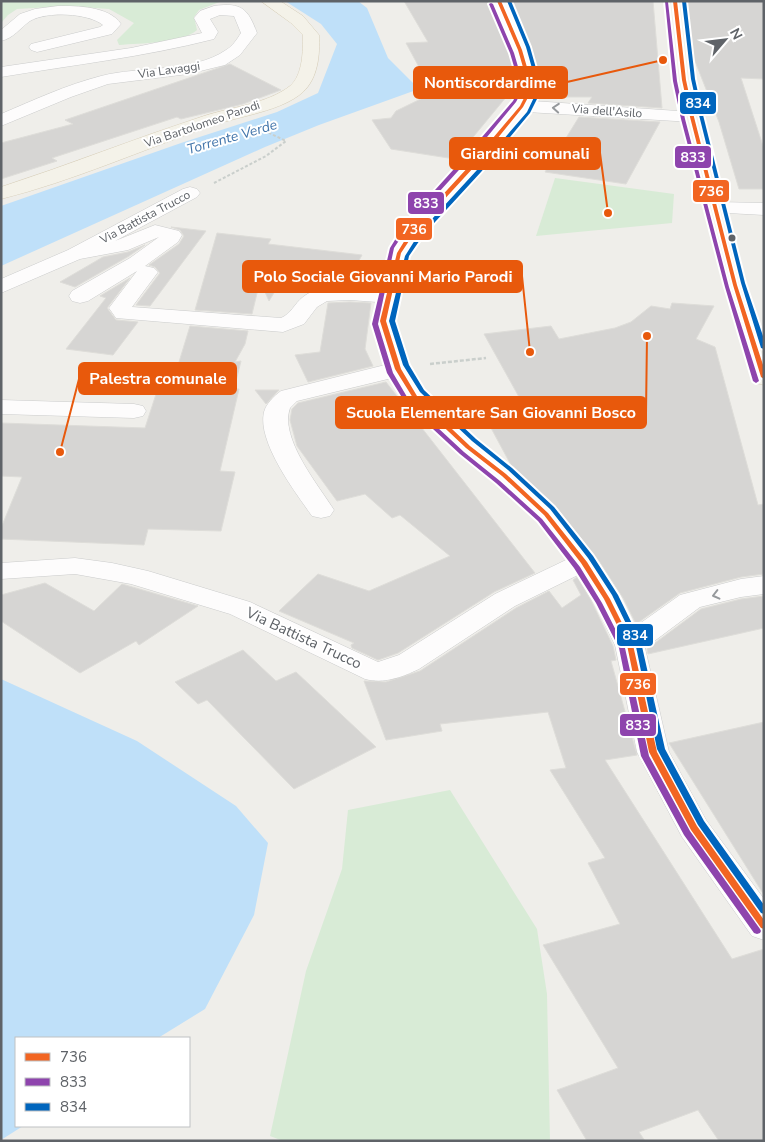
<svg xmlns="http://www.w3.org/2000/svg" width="765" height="1142" font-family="'Nunito Sans',sans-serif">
<rect width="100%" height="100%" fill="#efeeea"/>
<!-- green -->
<g fill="#d8ebd6">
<path d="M1,1H222L199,10L194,17L197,30C181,44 141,43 119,45L117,40L134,23L109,9L68,6L17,9L8,15L1,23Z"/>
<polygon points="555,178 674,194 672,223 536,236"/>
<polygon points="450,790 537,929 547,994 550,1141 283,1141 270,1136 306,971 342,869 348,810"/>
</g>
<!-- water -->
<g fill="#bfe0f9">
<polygon points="285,1 358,1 367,8 388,58 419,89 319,125 265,147 1,266 1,206 181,143 277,112 318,93 337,44 321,24"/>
<polygon points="1,679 137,741 236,806 268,843 254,915 205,1009 158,1038 16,1038 16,1126 23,1126 1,1140"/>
</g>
<!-- building -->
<g fill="#d6d5d3" stroke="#deddd9">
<polygon points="404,1 489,1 510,51 520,88 518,91 512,90 455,159 391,149 372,120 391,118 396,111 433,93 406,43 428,42"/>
<polygon points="509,1 653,1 662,108 588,103 592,97 547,97 546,94 539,93 542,87 530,49"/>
<polygon points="685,1 764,1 764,79 741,78 764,149 764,189 739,189 719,122 691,51"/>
<polygon points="230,64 281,90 243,104 181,119 177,117 52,158 57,161 1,179 1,143 73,124 65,120"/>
<polygon points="579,117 660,122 626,184 545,172"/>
<polygon points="171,227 206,231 150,306 136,305 160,273 155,267 149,265 179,244 184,236 180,230"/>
<polygon points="217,233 271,239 268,244 362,255 346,284 283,278 269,301 260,281 252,314 195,310"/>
<polygon points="145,245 129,256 75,287 60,282 103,257 128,252"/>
<polygon points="130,278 107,308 116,320 138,322 113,355 66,349 106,298 100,296"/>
<polygon points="350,302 371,303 365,349 373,366 308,382 295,355 320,352 328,303"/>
<polygon points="672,303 714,306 696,339 715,347 758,505 764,504 764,574 741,577 680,593 636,624 623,598 599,561 556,507 512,467 477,402 519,397 484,334 551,326 559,339 615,328 631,322 651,306 670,309"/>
<polygon points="190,326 248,331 245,344 235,362 241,361 234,389 239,389 220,471 235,472 221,531 148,529 144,545 1,539 1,528 22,477 1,476 1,423 145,428 159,385 172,385"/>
<polygon points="386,382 535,573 494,592 398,653 378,660 352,648 351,645 354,643 279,611 318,574 369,591 450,556 400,515 392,518 365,494 337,501 297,446 290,420 292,409 298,403"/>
<polygon points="255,390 279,390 266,404"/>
<polygon points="577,577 591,600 613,646 616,660 611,661 637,755 605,760 732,959 764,949 764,1141 719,1141 698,1110 639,1132 645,1141 587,1141 557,1090 618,1068 543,945 620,924 588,863 605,858 550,770 566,768 548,712 440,724 442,731 386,740 364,681 386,682 420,671 516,608 549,591 562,608 581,595 573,580"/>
<polygon points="45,583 94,611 122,584 198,606 139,645 136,641 80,673 1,621 1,595"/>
<polygon points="764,596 764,628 648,654 647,649 701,609 741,599"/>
<polygon points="243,650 276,681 296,672 376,747 294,789 207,700 198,704 175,682"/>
<polygon points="764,722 764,895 669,743"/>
</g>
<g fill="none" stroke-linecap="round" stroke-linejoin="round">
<!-- minor casing -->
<g stroke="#cbcccc" stroke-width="1">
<g id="minor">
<path d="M491,1H507L528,50L540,88L533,101L692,112L698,113L701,117L698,121L692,122L527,112L480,169L423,231L409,253L394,321L410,369L424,393L477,442L513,470L555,508L598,562L621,599L635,627L680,595L741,579L764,576V594L741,597L700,607L645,648L669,752L706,820L764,899V940L752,936L682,837L637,752L615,645L593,599L578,575L515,606L419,669C402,677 384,684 365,679L230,614L131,584L75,574L1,579V563L75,558L112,563L148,571L250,602L378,662L399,655L495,594L568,559L537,520L495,480L459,452L407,402L392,378L297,401L290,408C279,438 319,486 334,510L330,516L321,518L312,516C295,492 257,442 264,412C266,404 274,396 281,391L385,365L372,321L377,302L350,300L327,301L317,307L304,324L283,332L116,318L109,308L137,271L88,301L80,303L72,301L69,296L72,291L130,258L159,237L128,250L80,259L1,293V279L68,250L183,189L190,187L197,189L200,193L197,197L115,241L155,225L179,231L182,235L178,242L145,266L154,268L158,272L132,307L281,318C292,313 294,304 303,297C323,281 357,287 380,289L389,253L408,224L466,161L514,104L522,88L512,50Z"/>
<path d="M58,6C77,6 109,6 121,24L112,34L37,52L31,50L29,47L31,44L100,27L103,25C88,13 47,11 30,21C20,28 14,38 1,41V30L20,14L35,9Z"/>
<path d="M214,6C242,2 248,9 257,33L240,55L225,65L188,74L108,84L71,97L1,126V114C34,100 66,85 101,76C139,66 193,73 226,50C233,46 237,39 241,33L234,16L220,15L210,19L218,32L214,39C144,57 72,65 1,77V67L131,48L202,33L194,18L200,11Z"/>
<polygon points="716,202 764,203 764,215 709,212 706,208 709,204"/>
<polygon points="1,400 134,404 143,406 146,411 143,416 134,418 1,414"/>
</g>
</g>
<!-- major casing -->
<g stroke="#d7ceb8" stroke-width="1">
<g id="major">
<path d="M261,1H280L303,16L319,35C320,55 318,78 303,92C282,111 240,116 214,125C144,149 73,181 1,199V187C69,165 136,138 204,116C231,107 267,104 290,86C303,75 303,51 303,35L291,23Z"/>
<polygon points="667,1 683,1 693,80 701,117 746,285 764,341 764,385 756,383 752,378 724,285 683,117 675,80"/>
</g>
</g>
<!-- path-far1 -->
<polyline stroke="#cacfcc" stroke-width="2" stroke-dasharray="3 2" stroke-linecap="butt" points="214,183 266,156 286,141 265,131"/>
<!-- path -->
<polyline stroke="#cacfcc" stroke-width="2.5" stroke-dasharray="4 2" stroke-linecap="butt" points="430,364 486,358"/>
<!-- minor -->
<use href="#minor" fill="#fdfcfc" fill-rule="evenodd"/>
<!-- major -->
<use href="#major" fill="#f4f2e9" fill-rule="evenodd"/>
<!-- bus-1 casing -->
<g stroke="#fff" stroke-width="4">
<g id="bus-1">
<polygon points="497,1 501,1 522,50 533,88 523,107 475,166 417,229 401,253 386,321 401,369 417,396 470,446 506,474 548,513 587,562 610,599 633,645 657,752 697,826 764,920 764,929 761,928 691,830 649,752 627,645 604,599 581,563 544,515 502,476 466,448 413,398 395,369 380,321 397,253 413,227 471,164 520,106 529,88 518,50"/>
<polygon points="673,1 677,1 686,80 694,117 737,285 764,368 764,379 761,377 733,285 690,117 682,80"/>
</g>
</g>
<!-- bus-2 casing -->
<g stroke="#fff" stroke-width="4">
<g id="bus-2">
<polygon points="665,1 668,2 677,81 685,119 729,287 759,381 756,383 753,381 725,287 681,119 673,81"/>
<polygon points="491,3 493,4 514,53 524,87 516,102 468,160 410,224 394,248 378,324 393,373 410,402 464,452 500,481 542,519 580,567 602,603 625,648 649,756 690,831 760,929 761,931 760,933 757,934 754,933 684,835 641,756 619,648 596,603 574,568 538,521 496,483 460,454 406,404 387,373 372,324 390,248 406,222 464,158 513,101 520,87 510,53 489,4"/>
</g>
</g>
<!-- bus-3 casing -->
<g stroke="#fff" stroke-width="4">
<g id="bus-3">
<polygon points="507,1 511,1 530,47 541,86 541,91 530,113 481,172 424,234 409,256 395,321 409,365 424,390 476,439 512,468 554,507 593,556 618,595 641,642 665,749 704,821 764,905 764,914 761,913 698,825 657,749 635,642 612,595 588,558 550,509 508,470 472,441 420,392 403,365 389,321 405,256 420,232 477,170 527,112 537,91 537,86 526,47"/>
<polygon points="682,1 686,1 695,79 703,115 745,283 764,339 764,349 761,348 741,283 699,115 691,79"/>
</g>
</g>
<!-- bus-1 -->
<use href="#bus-1" fill="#f26522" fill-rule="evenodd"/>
<!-- bus-2 -->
<use href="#bus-2" fill="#8e44ad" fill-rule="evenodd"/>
<!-- bus-3 -->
<use href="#bus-3" fill="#0065bd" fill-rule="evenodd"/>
</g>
<!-- one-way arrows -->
<defs><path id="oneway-chevron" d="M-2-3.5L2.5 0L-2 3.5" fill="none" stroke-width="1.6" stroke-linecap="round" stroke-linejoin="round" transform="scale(1.25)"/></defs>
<g stroke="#96999c">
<use href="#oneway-chevron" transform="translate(556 108) rotate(-176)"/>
<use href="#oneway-chevron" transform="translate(716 595) rotate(166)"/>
</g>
<!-- markers -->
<circle fill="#5f6368" stroke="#fff" stroke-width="2" cx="732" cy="238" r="4.5"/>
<g text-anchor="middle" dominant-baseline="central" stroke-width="4" stroke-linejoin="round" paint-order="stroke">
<!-- far-street labels -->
<g font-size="12" fill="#5f6368" stroke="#fff">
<text transform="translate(169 70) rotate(-8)">Via Lavaggi</text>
<text transform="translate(607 111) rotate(4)">Via dell'Asilo</text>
<text transform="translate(202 124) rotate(-19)">Via Bartolomeo Parodi</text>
<text transform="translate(145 217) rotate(-28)">Via Battista Trucco</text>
</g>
<!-- far-water labels -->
<g font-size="14" font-style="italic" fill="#4174aa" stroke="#fff">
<text transform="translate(232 137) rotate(-16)">Torrente Verde</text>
</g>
<!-- street labels -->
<g font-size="15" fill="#5f6368" stroke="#fff">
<text transform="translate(304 638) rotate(25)">Via Battista Trucco</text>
</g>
</g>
<!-- callouts -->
<path fill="none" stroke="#e8590c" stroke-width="2" d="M663 60L567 82M608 213L600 153M530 352L522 276M60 452L79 379M647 336L646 413"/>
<g fill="#e8590c" stroke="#fff" stroke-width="2">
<circle cx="663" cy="60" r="5"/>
<circle cx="608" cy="213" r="5"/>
<circle cx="530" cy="352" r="5"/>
<circle cx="60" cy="452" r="5"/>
<circle cx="647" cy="336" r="5"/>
</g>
<g fill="#e8590c" stroke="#e8590c" stroke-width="2">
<rect x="414" y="67" width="153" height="31" rx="5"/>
<rect x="450" y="138" width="150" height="31" rx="5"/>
<rect x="243" y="261" width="279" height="31" rx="5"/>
<rect x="79" y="363" width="157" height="31" rx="5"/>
<rect x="336" y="397" width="310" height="31" rx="5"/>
</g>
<g font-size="16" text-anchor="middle" font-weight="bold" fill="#fff">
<text x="490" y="88">Nontiscordardime</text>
<text x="525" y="159">Giardini comunali</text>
<text x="383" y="282">Polo Sociale Giovanni Mario Parodi</text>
<text x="158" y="384">Palestra comunale</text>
<text x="491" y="418">Scuola Elementare San Giovanni Bosco</text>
</g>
<g stroke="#fff" stroke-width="2">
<rect x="679" y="91" width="38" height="24" rx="5" fill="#0065bd"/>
<rect x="674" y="145" width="38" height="24" rx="5" fill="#8e44ad"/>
<rect x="692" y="179" width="38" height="24" rx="5" fill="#f26522"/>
<rect x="407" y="191" width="38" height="24" rx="5" fill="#8e44ad"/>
<rect x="395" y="217" width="38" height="24" rx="5" fill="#f26522"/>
<rect x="616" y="623" width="38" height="24" rx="5" fill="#0065bd"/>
<rect x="619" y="672" width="38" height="24" rx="5" fill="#f26522"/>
<rect x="619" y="713" width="38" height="24" rx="5" fill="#8e44ad"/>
</g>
<g font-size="14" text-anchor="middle" font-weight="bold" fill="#fff">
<text x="698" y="108">834</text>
<text x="693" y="162">833</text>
<text x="711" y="196">736</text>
<text x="426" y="208">833</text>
<text x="414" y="234">736</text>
<text x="635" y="640">834</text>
<text x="638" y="689">736</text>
<text x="638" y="730">833</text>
</g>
<!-- border -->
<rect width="765" height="1142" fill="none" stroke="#5f6368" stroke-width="5"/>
<!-- legend -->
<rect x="15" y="1037" width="175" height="90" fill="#ffffff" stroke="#bfc1c3"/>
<rect x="25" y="1053" width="25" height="8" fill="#f26522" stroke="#bfc1c3"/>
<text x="60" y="1062" font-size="15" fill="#5f6368">736</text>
<rect x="25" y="1078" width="25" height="8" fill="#8e44ad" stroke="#bfc1c3"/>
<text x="60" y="1087" font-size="15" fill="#5f6368">833</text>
<rect x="25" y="1103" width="25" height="8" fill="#0065bd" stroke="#bfc1c3"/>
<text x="60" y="1112" font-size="15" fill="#5f6368">834</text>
<!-- north arrow -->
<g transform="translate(725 40) rotate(62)" stroke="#ffffff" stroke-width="4" paint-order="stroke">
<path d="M0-4L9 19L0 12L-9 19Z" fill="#5f6368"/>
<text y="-8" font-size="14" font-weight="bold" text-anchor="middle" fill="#5f6368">N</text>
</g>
</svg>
